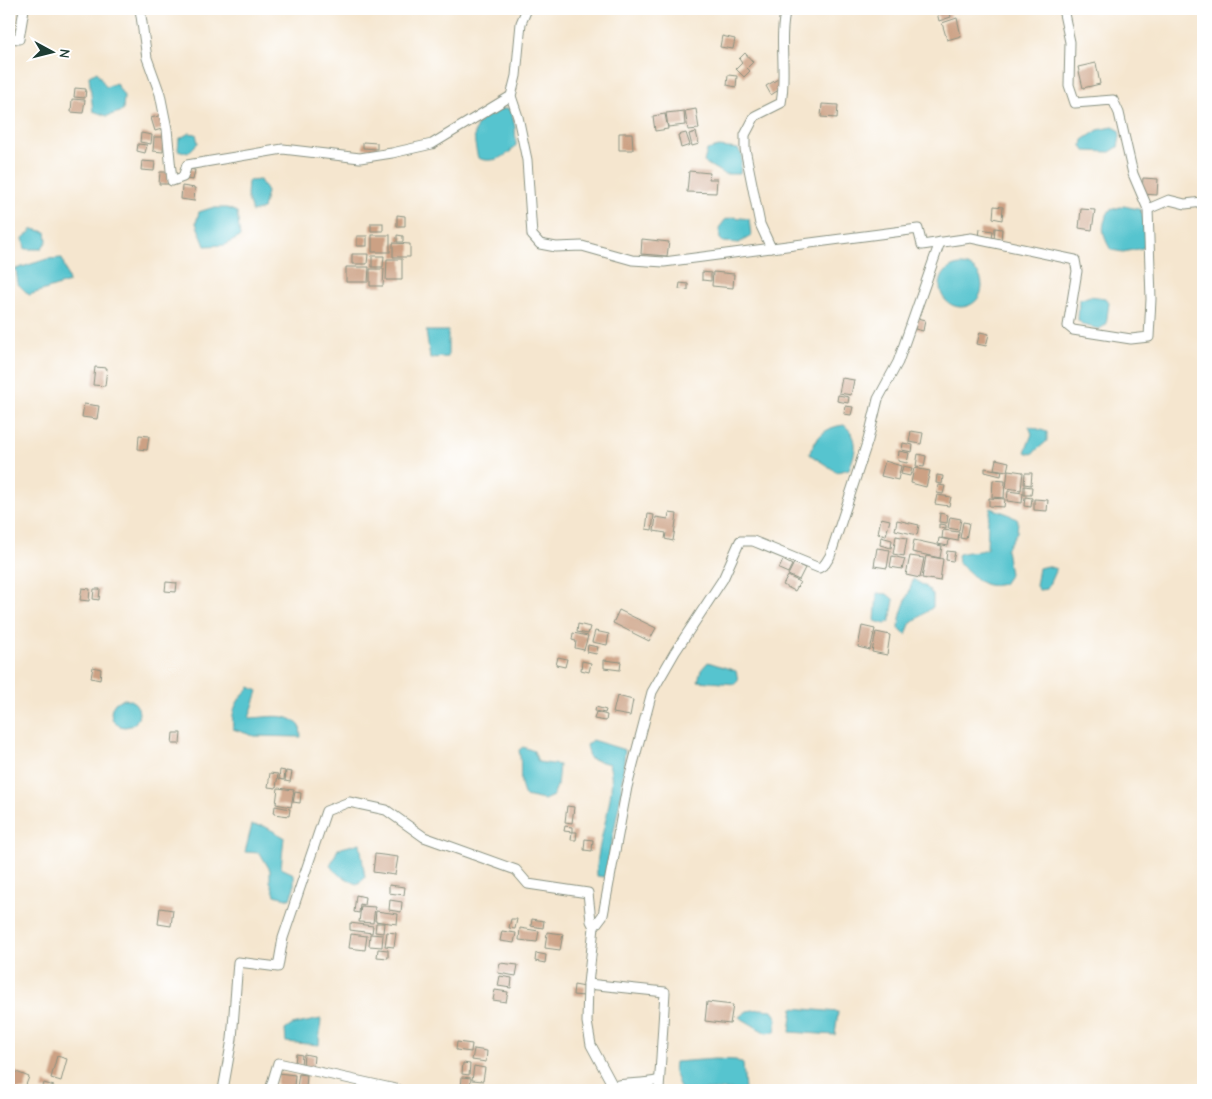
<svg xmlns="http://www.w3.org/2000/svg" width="1212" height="1099" font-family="'Comic Neue',sans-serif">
<rect width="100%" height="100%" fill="#fff"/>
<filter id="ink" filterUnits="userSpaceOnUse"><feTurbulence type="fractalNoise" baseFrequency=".02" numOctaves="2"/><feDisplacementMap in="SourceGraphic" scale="10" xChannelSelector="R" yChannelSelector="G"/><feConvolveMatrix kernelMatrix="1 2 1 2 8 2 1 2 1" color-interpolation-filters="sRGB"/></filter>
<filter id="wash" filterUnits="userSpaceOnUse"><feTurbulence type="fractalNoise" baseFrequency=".0096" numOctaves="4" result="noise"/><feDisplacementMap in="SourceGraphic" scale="20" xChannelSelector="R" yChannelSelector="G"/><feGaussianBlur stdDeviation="1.12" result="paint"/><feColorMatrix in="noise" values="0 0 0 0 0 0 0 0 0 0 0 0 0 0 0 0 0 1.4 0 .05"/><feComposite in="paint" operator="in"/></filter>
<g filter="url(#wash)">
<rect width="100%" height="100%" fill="#f5e6cf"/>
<!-- water -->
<g fill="#57c4cf" stroke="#3b8082">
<polygon points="97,72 106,87 116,83 124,96 123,111 107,116 93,111 89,76"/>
<path d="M500,109H511L515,127L516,145C508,157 492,164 478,158C471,131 473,120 500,109Z"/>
<polygon points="1113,127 1119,130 1120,137 1118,147 1110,152 1085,151 1082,146 1083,140 1098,130"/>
<polygon points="189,133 196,134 198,143 188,153 178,150 179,139"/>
<polygon points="719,147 738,149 742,155 740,174 724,174 704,162 707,150"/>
<polygon points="260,180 267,192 263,209 252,212 247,196 248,181"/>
<path d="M1124,206L1142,210L1146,242L1143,248L1123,252L1111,250C1102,235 1100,225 1110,210Z"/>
<polygon points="211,208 227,208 237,212 240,237 225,245 205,246 196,223 199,212"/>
<polygon points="733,217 749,219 751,236 739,243 723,242 720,239 719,228 725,220"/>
<polygon points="33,229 46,232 47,241 41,249 25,249 23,238"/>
<polygon points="62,258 69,282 29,295 18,284 16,269 47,259"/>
<circle cx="961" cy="286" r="21"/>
<polygon points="1090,296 1105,298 1109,303 1106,325 1099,329 1083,325 1078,320 1079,300"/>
<polygon points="426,331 448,331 448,357 430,358"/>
<path d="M844,425C860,438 856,452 849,469L837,472L809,454C816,437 825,427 844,425Z"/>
<polygon points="1029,426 1047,432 1047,441 1032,454 1025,452 1032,434"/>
<path d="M991,508L1008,514L1018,520L1017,532L1006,549L1010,574L1003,584C978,590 976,575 958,563L957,555C968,550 977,553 987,549L988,519Z"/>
<polygon points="1047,566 1056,569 1047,589 1039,590 1036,586 1039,568"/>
<path d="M913,579L926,587L933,595V607L910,624L906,635L899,629C899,610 909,597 913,579Z"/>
<polygon points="877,593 887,594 894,600 890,621 885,624 875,621"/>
<polygon points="708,662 736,671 738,680 735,684 698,681 701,670"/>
<path d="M250,687L258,691L249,718C267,718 287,711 300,726L301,737L254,736L233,729C231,710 236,701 250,687Z"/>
<circle cx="125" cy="713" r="14"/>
<path d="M592,740L625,750L621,795L605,877L597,876C595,841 619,795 609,764L589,758L586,745Z"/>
<path d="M523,747L534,751L538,762L559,765L557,786L553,796L544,800L525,796C517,779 523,769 519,750Z"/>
<polygon points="252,825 264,826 284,837 281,868 294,874 294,887 290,899 275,895 270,881 270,870 260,853 245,852"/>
<polygon points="360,843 365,878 357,884 339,875 330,866 338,849"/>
<polygon points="793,1008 838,1012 835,1035 790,1032"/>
<polygon points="760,1009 772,1010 777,1019 775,1032 766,1033 739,1017 747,1011"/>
<polygon points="321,1019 319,1045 286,1042 285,1030 292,1025"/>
<polygon points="715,1059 736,1060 743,1064 745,1090 681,1090 674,1072 675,1062"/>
</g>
<g id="blocks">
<!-- building -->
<g fill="#cca184">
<polygon points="949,9 951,17 939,21 937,12"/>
<polygon points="957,18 961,36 947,40 942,23"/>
<polygon points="722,36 735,39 733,49 720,47"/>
<polygon points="745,53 753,62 747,68 750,71 744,77 736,69 742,63 739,59"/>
<polygon points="1096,63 1100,84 1083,88 1078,67"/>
<polygon points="728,75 737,76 736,87 727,85"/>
<polygon points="778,79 783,87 771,95 766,86"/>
<polygon points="75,88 86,89 85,98 74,97"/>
<polygon points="72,99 85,100 83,113 71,112"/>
<polygon points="822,104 838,105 837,118 821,117"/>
<polygon points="696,109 699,129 688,130 685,111"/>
<polygon points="684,111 685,125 668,127 666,113"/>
<polygon points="665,114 668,129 655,131 653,116"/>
<polygon points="162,115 165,128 155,131 151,118"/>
<polygon points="696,132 699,144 692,146 689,134"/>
<polygon points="141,133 152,135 151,144 140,142"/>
<polygon points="619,133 632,133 633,150 619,150"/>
<polygon points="686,133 690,145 681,148 678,135"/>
<polygon points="154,137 164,137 163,152 153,151"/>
<polygon points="363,142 377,143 377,149 363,148"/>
<polygon points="138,144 147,145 145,153 137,151"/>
<polygon points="142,161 155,162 154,171 141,170"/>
<polygon points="188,169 195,170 193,180 186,179"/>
<polygon points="689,171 710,173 709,179 717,179 716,193 687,192"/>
<polygon points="160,172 168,172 168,184 159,184"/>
<polygon points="1143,178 1158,179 1157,195 1142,194"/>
<polygon points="182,186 195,188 194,201 181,199"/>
<polygon points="994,206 1003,207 1002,220 993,218"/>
<polygon points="1081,209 1095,210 1092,230 1079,228"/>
<polygon points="397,215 405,216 405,226 397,226"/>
<rect x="371" y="223" width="12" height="8"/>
<polygon points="995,228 1002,229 1001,241 994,240"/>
<polygon points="980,229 993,231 992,239 979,237"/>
<rect x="372" y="235" width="18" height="17"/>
<polygon points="397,235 403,236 403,242 397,242"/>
<rect x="357" y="236" width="10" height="10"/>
<polygon points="642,239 669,242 667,256 641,254"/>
<polygon points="393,243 410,244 410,257 393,257"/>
<polygon points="352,254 368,254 367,264 352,264"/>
<polygon points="372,256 384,256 383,267 372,267"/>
<polygon points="387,259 402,259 402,280 386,280"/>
<polygon points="346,267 369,267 368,282 346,282"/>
<polygon points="370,269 384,269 383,286 370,286"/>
<polygon points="702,272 711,273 711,281 702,280"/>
<polygon points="713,272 734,274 733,288 712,286"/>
<polygon points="680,283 688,284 688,290 679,289"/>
<polygon points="917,318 925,320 923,331 915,329"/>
<polygon points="980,332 989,334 986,346 977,344"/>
<polygon points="95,367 107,368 105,386 93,385"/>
<polygon points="842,378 854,380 851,395 839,393"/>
<polygon points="838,395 849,397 848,403 837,401"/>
<polygon points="84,404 99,406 97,419 82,417"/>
<polygon points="845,406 853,407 851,415 844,414"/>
<polygon points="911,431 923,433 921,444 909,442"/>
<polygon points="139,435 149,436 147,450 138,449"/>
<polygon points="903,443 913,445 912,452 902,450"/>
<polygon points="899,451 909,453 907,463 898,461"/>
<polygon points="918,454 926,456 924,467 916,466"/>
<polygon points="996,459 1009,462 1007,471 994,469"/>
<polygon points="885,461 901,466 898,480 881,476"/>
<polygon points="903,466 912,468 910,476 901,474"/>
<polygon points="914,468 930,471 926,487 911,483"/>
<polygon points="985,468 1002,471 1001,476 985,472"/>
<polygon points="1008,470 1023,472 1021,490 1006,488"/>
<polygon points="1025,473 1032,473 1031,485 1024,484"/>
<polygon points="937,475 943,476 942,484 936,483"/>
<polygon points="993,480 1005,481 1004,498 992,497"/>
<polygon points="938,485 945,486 943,494 937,493"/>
<polygon points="1024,486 1032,487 1031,495 1024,495"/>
<polygon points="1008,491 1023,493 1022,503 1007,501"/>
<polygon points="937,495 951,497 949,506 935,504"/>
<polygon points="1025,497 1032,498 1031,507 1024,506"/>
<polygon points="989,498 1005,499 1004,507 989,506"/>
<polygon points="1034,499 1048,500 1047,511 1034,510"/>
<polygon points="669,513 677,514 673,541 665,539 666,533 654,531 656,517 668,519"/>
<polygon points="940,513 948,515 947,523 939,522"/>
<polygon points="648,514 654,515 652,530 646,529"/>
<polygon points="950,517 961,519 959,530 948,528"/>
<polygon points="881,518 890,520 886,535 878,533"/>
<polygon points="897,520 919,525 917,535 895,530"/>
<polygon points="963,522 969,523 966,539 960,538"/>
<polygon points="939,524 946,525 946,529 939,528"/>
<polygon points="943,530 959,532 958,541 942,538"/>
<polygon points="896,536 907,538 904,556 893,554"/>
<polygon points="881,537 892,540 891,548 880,545"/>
<polygon points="939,538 949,540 948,546 938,544"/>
<polygon points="914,540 942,546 940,558 912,552"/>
<polygon points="877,548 890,550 887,568 874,566"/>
<polygon points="947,551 955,552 953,561 946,560"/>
<polygon points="892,556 905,559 902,569 890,567"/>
<polygon points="910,556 924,558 920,578 906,575"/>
<polygon points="926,556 943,559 940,581 922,578"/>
<polygon points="783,560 792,565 788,573 779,569"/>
<polygon points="794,563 805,568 799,580 788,575"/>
<polygon points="788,576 800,582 795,591 783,585"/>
<polygon points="166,582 177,583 176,592 165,591"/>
<polygon points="82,588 90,589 89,601 80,600"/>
<polygon points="94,589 100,589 99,600 93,599"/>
<polygon points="619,610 656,628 649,641 613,623"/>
<polygon points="578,624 590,627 588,634 577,632"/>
<polygon points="862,626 875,629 870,650 858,647"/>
<polygon points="595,631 609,634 607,645 592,642"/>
<polygon points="876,632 890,635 887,655 872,652"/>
<polygon points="573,633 588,636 584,650 575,648 576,641 572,640"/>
<polygon points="588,645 598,647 596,654 587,652"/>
<polygon points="558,657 567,659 565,667 556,665"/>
<polygon points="604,660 621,662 620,670 604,668"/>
<polygon points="582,661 591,663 589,672 581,670"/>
<polygon points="93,667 101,669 100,680 91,678"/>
<polygon points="617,696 633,700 630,716 613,713"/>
<polygon points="596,707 606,710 605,713 595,711"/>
<polygon points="596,712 607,715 606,721 594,719"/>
<polygon points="173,733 181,733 180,744 172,744"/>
<polygon points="280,770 285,771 284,780 279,779"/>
<polygon points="286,771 292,772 290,782 285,781"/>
<polygon points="270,773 278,774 276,788 268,787"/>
<polygon points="278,788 294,790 291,807 276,804"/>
<polygon points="295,792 301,793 300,803 293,802"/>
<polygon points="275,806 290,809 289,816 274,814"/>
<polygon points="567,806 574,807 572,823 565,822"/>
<polygon points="565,826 572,827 572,832 564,831"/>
<polygon points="572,832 577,832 576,840 571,840"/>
<polygon points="585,839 593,840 592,851 584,850"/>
<polygon points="375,854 398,857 395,875 373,872"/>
<polygon points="389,885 405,887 404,895 389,893"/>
<polygon points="356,895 365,897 364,905 360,904 359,913 354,912"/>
<polygon points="390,900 402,902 401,912 389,910"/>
<polygon points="361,906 375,907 373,923 359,922"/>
<polygon points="160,908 173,910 171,926 158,924"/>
<polygon points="376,911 398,914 397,924 375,921"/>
<polygon points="511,919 517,919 515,929 509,928"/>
<polygon points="532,919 544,921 543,928 531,926"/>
<polygon points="350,923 373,926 372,933 350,930"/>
<polygon points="376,923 384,923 383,933 375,932"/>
<polygon points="520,928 539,931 537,942 519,940"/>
<polygon points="502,931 516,933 514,943 500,941"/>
<polygon points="387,932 396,933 394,947 385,946"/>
<polygon points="547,932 563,934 560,950 545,948"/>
<polygon points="351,934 367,936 365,950 349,948"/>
<polygon points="370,934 383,935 382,947 369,946"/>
<polygon points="378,949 388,950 388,958 377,957"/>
<polygon points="536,953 546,955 545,963 535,961"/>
<polygon points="500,963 518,965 516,976 498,973"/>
<polygon points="500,976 512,978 511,988 498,986"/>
<polygon points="574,985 585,987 584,996 573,995"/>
<polygon points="495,990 508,992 506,1002 493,1000"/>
<polygon points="707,1002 733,1005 730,1024 705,1021"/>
<polygon points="457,1042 472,1044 471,1052 456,1050"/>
<polygon points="474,1049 487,1051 486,1062 472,1060"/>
<polygon points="296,1054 302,1055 301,1065 295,1064"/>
<polygon points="304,1054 314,1056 313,1067 303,1066"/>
<polygon points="57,1056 67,1059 61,1081 51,1078"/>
<polygon points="463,1063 470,1064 469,1075 462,1074"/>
<polygon points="474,1066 485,1068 483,1081 472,1080"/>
<polygon points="9,1069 29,1077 24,1090 9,1090"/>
<polygon points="278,1073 295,1075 294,1087 276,1085"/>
<polygon points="299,1074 307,1075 306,1088 297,1087"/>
<polygon points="462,1077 471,1078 470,1089 461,1088"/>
<polygon points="44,1083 54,1086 53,1090 42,1090"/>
</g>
</g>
</g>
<g filter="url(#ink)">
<use href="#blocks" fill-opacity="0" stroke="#8a9282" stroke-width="1"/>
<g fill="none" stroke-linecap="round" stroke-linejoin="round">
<!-- street casing -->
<g stroke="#8a9282" stroke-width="11">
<g id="street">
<polyline points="140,9 147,58 160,94 167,129 172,181 183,177 187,165 283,149 360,158 392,153 432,144 511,96"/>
<polyline points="527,9 521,23 516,76 511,96 518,117 527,160 532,235 540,244 556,247 582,246 632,260 664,262 918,229 922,245 971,238 1075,260 1077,271 1068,326 1073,330 1131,339 1149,337 1151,299 1148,209 1133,174 1119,113 1113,100 1075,103 1069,85 1070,42 1063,9"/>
<polyline points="9,38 19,39 24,9"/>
<polyline points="1148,209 1169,200 1185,204 1203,202"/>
<path d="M771,248L760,224L745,149V135L755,116L781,103C787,72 778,39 786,9"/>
<polyline points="588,984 665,992 659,1090"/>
<path d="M613,1086C629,1082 642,1085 659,1080"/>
<polyline points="223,1090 232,1039 238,962 278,967 283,938 326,811 349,802 386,810 424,837 516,870 528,884 588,893 591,921 594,927"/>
<polyline points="270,1090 278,1063 400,1090"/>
<polyline points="613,1090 613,1086 591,1045 587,1022 588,984 594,927 603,915 627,787 652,692 675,652 723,579 740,541 753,541 819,568 825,564 830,556 868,440 878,399 898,362 940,242"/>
</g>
</g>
<!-- street -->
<use href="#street" stroke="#fff" stroke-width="9"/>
</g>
</g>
<!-- margin -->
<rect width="1212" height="1099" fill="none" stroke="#fff" stroke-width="30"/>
<!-- north arrow -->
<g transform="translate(52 52) rotate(97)" stroke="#ffffff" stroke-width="4" paint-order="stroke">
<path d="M0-4L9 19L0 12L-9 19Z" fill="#1f3d34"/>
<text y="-8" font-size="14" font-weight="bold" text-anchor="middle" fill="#1f3d34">N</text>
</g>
</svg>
